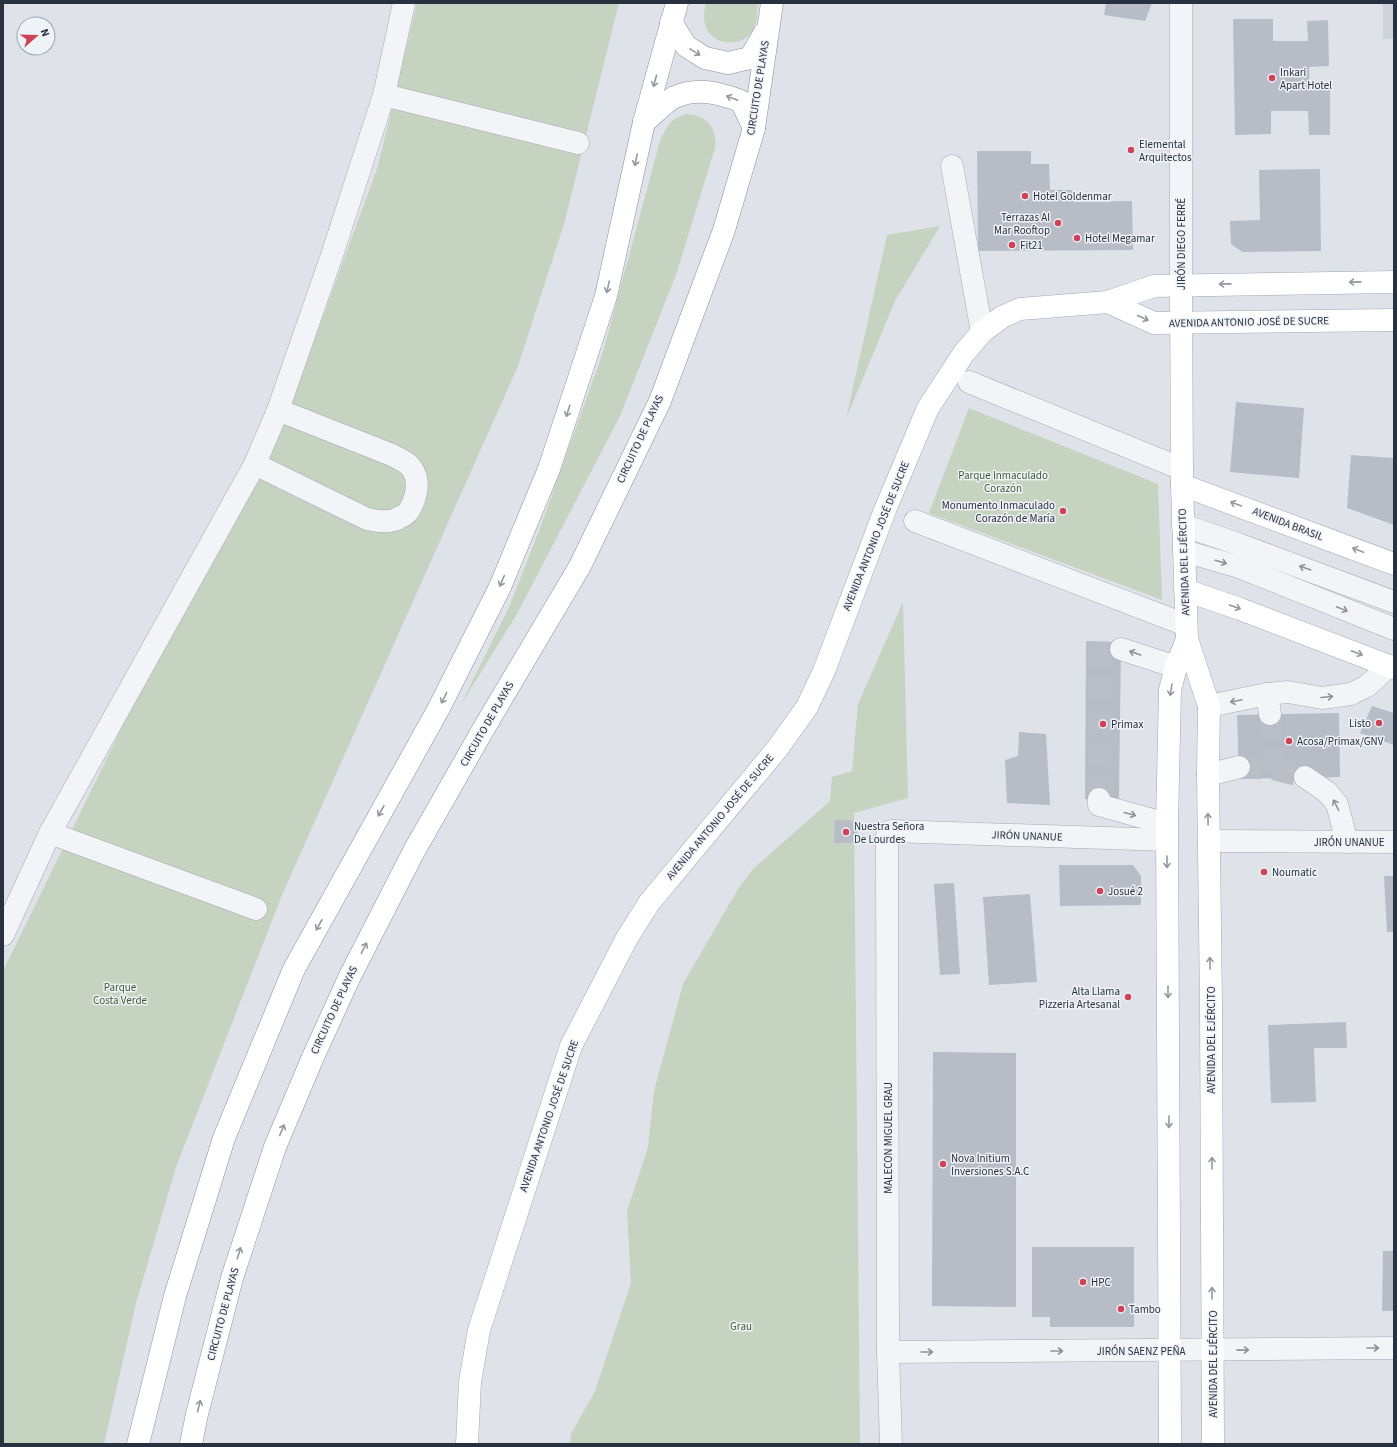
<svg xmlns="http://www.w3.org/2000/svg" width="1397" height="1447" font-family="'Source Sans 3',sans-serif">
<rect width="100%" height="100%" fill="#dfe3e9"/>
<!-- built -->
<rect fill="#cdd2db" x="1383" y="3" width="11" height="36"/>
<!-- green -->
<g fill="#c5d3c0">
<polygon points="417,3 619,3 564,224 518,366 282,895 176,1167 136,1303 104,1444 3,1444 3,971 129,713 297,388 378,166"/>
<path d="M706,3H758C757,11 758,23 753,30C742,49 710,46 705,24C703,17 704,10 706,3Z"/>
<path d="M687,114C707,116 718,128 715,148L677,272L620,416L517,614L460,706L509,607L539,531L603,352L660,141C667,126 671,118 687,114Z"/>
<polygon points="940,226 895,301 846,419 887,235"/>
<polygon points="969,408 1158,484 1162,600 929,513"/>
<polygon points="903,602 908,798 854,813 860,1444 570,1444 571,1434 595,1391 631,1283 627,1211 648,1147 654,1091 683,984 738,889 753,869 830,801 832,777 852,771 858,704"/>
</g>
<!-- building -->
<g fill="#b7bcc6">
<polygon points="1106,3 1152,3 1145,21 1104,15"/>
<polygon points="1233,19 1273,19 1273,41 1308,41 1307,21 1328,20 1329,66 1309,67 1310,90 1330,89 1330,135 1309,135 1308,111 1271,111 1271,134 1235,135"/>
<polygon points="977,151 1031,151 1031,164 1049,164 1050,190 1073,190 1073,202 1132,201 1133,250 978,251"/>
<polygon points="1320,169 1321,251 1242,252 1231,244 1230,221 1260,220 1259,170"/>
<polygon points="1236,402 1304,408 1299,478 1230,472"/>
<polygon points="1351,455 1394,458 1394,525 1347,508"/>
<polygon points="1086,641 1121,642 1119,799 1085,799"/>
<polygon points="1372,706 1394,713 1394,745 1360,733"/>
<polygon points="1339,713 1340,777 1239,779 1237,715"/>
<polygon points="1019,732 1046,734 1050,805 1007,803 1005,760 1018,756"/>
<polygon points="835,820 858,821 857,843 834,843"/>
<polygon points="1059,865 1133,865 1141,876 1141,905 1060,906"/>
<polygon points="1384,876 1394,876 1394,932 1387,932"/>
<polygon points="954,883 960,974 940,975 934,884"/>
<polygon points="1030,894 1037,982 989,985 983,897"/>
<polygon points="1346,1022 1347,1048 1314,1048 1316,1102 1271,1103 1268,1025"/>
<polygon points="933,1052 1016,1053 1016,1307 932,1306"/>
<polygon points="1032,1247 1134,1247 1134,1327 1050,1327 1050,1317 1032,1317"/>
<polygon points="1383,1251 1394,1251 1394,1311 1382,1311"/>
</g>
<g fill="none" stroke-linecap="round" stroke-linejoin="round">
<!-- minor-tunnel -->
<g stroke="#babfc7" stroke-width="22" stroke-dasharray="22 11" stroke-linecap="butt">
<polyline points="1239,767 1274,769 1270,714"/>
<polyline points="1274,769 1305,777"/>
<polyline points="1099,799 1100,654 1121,649"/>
</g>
<!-- minor casing -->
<g stroke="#a4aab3" stroke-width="23">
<g id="minor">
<polyline points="384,95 578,143"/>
<polyline points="952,166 982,332"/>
<polyline points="1181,285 1181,3"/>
<polyline points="969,382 1182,469"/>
<path d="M255,464L367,519C377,521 387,523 397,519C400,517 406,515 408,512C416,500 421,481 412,469C408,462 399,459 392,455L278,410"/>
<polyline points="915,521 1186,625"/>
<polyline points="1183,525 1238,544 1394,602"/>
<polyline points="1184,551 1239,567 1394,629"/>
<polyline points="1121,649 1176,667"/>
<polyline points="1267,694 1270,714"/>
<polyline points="1209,706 1267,694 1288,692 1322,698 1351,694 1367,686 1389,666"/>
<polyline points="1208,775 1239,767"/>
<polyline points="1305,777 1327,792 1337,804 1347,842"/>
<polyline points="1099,799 1099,805 1167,824"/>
<polyline points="50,833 256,909"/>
<polyline points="1209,841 1394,842"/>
<polyline points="3,935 50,833 255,464 278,410 332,255 384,95 404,3"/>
<polyline points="888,1352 1394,1348"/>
<polyline points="891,1444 888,1352 887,836 888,833 891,831 1167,840"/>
</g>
</g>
<!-- major casing -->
<g stroke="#9fa7b4" stroke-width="23">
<g id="major">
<polyline points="1181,285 1182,485 1187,639 1209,706 1208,775 1211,1003 1213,1444"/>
<polyline points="1108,302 1154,323 1394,320"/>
<polyline points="1182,485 1394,564"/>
<polyline points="1185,590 1240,609 1394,668"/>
<polyline points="467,1444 470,1382 479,1330 571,1046 627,938 649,903 777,749 807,707 824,671 885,510 928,408 964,353 982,332 1002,317 1020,309 1108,302 1154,286 1394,282"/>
<polyline points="1170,1444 1167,824 1170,690 1176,667 1187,639"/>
</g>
</g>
<!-- highway casing -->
<g stroke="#87909f" stroke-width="23">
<g id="highway">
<polyline points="671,22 686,46 705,58 728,63 750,58 764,34"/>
<path d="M644,122C652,116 667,100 675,97C698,87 719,93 741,101L754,128"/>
<polyline points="138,1444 175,1296 224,1138 294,969 439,708 500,587 549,469 606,296 644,122 677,3"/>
<polyline points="191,1444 197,1414 232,1278 275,1147 313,1057 350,976 414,851 484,728 580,566 660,401 724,230 754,128 772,3"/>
</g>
</g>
<!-- minor -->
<use href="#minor" stroke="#f2f4f7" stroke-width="22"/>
<!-- major -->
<use href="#major" stroke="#fff" stroke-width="22"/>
<!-- highway -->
<use href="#highway" stroke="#fff" stroke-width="22"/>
</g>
<!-- one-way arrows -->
<defs><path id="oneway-shaft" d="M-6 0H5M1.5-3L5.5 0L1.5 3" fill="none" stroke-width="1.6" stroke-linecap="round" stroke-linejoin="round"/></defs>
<g stroke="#9498a0">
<use href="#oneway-shaft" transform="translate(695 52) rotate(32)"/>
<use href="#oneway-shaft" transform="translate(655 81) rotate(105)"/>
<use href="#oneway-shaft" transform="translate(732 98) rotate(-159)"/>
<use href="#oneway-shaft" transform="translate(636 160) rotate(102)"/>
<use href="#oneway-shaft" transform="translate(1355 282) rotate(179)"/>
<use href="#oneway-shaft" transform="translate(1225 284) rotate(179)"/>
<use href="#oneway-shaft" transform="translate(608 287) rotate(102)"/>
<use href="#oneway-shaft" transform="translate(1143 318) rotate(24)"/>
<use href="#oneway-shaft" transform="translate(568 411) rotate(108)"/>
<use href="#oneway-shaft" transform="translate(1236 504) rotate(-160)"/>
<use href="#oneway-shaft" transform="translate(1358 550) rotate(-159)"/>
<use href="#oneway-shaft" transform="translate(502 581) rotate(113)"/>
<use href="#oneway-shaft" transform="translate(1235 607) rotate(19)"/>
<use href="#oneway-shaft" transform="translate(1357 653) rotate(21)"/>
<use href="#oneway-shaft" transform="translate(1171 690) rotate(99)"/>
<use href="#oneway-shaft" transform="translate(444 698) rotate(117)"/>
<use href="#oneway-shaft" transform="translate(381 811) rotate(119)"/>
<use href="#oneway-shaft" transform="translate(1208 819) rotate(-91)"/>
<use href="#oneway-shaft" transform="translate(1167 862) rotate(90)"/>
<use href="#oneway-shaft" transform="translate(319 925) rotate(119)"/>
<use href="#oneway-shaft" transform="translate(364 948) rotate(-63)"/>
<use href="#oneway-shaft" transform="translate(1210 963) rotate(-91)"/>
<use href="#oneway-shaft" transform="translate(1168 992) rotate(90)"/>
<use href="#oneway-shaft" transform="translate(1169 1122) rotate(90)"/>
<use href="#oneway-shaft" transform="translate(282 1130) rotate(-67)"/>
<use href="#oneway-shaft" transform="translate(1212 1163) rotate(-90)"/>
<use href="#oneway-shaft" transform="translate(239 1253) rotate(-73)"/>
<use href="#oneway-shaft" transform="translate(1212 1293) rotate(-90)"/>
<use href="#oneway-shaft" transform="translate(199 1406) rotate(-76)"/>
</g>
<g stroke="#8d929c">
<use href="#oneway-shaft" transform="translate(1221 562) rotate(16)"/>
<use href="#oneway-shaft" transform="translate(1305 568) rotate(-160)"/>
<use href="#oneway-shaft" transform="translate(1342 609) rotate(22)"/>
<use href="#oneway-shaft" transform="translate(1135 653) rotate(-161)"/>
<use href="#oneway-shaft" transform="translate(1327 697) rotate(-5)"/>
<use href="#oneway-shaft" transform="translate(1236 701) rotate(168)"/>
<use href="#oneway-shaft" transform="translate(1336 805) rotate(-117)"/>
<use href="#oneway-shaft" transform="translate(1130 814) rotate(15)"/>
<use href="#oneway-shaft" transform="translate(1373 1348)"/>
<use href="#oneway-shaft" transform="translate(1243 1350) rotate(-1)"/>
<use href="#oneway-shaft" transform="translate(1057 1351)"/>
<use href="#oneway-shaft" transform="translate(927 1352)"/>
</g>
<!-- markers -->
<g fill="#cf4359" stroke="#eff2f6" stroke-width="1.5">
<circle cx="1272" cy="78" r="4"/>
<circle cx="1131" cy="150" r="4"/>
<circle cx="1025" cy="196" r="4"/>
<circle cx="1058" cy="223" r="4"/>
<circle cx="1077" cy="238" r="4"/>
<circle cx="1012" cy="245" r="4"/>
<circle cx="1063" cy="511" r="4"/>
<circle cx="1379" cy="723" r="4"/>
<circle cx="1103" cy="724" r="4"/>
<circle cx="1289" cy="741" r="4"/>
<circle cx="846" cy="832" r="4"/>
<circle cx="1264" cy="872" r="4"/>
<circle cx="1100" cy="891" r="4"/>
<circle cx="1128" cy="997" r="4"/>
<circle cx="943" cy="1164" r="4"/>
<circle cx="1083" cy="1282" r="4"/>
<circle cx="1121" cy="1309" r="4"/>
</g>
<g text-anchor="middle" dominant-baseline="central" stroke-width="3" stroke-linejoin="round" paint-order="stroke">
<!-- poi labels -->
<g font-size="11" fill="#283140" stroke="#eff2f6" text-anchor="start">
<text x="1280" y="72">Inkari<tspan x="1280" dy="13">Apart Hotel</tspan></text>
<text x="1139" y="144">Elemental<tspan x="1139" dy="13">Arquitectos</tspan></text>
<text x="1033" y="196">Hotel Goldenmar</text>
<text x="1050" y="217" text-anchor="end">Terrazas Al<tspan x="1050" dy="13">Mar Rooftop</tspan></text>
<text x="1085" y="238">Hotel Megamar</text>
<text x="1020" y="245">Fit21</text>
<text x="1055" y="505" text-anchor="end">Monumento Inmaculado<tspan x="1055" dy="13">Corazón de María</tspan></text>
<text x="1371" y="723" text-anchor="end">Listo</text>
<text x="1111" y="724">Primax</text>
<text x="1297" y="741">Acosa/Primax/GNV</text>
<text x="854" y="826">Nuestra Señora<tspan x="854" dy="13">De Lourdes</tspan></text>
<text x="1272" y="872">Noumatic</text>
<text x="1108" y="891">Josué 2</text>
<text x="1120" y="991" text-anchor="end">Alta Llama<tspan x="1120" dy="13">Pizzeria Artesanal</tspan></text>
<text x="951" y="1158">Nova Initium<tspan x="951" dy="13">Inversiones S.A.C</tspan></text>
<text x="1091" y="1282">HPC</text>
<text x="1129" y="1309">Tambo</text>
</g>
<!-- street labels -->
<g font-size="11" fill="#283140" stroke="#eff2f6">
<text transform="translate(758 88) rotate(-81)">CIRCUITO DE PLAYAS</text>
<text transform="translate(1181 244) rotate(-90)">JIRÓN DIEGO FERRÉ</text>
<text transform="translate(1249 322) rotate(-1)">AVENIDA ANTONIO JOSÉ DE SUCRE</text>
<text transform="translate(640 439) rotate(-65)">CIRCUITO DE PLAYAS</text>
<text transform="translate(1288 524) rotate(21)">AVENIDA BRASIL</text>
<text transform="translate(876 536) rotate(-68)">AVENIDA ANTONIO JOSÉ DE SUCRE</text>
<text transform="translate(1184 562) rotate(-92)">AVENIDA DEL EJÉRCITO</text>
<text transform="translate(487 724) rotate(-60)">CIRCUITO DE PLAYAS</text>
<text transform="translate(720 817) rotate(-50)">AVENIDA ANTONIO JOSÉ DE SUCRE</text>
<text transform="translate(1027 836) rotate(2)">JIRÓN UNANUE</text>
<text x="1349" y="842">JIRÓN UNANUE</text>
<text transform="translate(334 1010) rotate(-65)">CIRCUITO DE PLAYAS</text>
<text transform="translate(1211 1040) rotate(-90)">AVENIDA DEL EJÉRCITO</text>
<text transform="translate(549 1116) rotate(-71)">AVENIDA ANTONIO JOSÉ DE SUCRE</text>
<text transform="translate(888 1138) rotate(-90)">MALECON MIGUEL GRAU</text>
<text transform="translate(223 1314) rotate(-75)">CIRCUITO DE PLAYAS</text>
<text x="1141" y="1351">JIRÓN SAENZ PEÑA</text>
<text transform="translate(1213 1364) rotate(-90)">AVENIDA DEL EJÉRCITO</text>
</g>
<!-- park labels -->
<g font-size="11" fill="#3d5c35" stroke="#eff2f6">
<text x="1003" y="475">Parque Inmaculado<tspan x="1003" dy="13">Corazón</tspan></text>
<text x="120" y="987">Parque<tspan x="120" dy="13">Costa Verde</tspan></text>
<text x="741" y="1326">Grau</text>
</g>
</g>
<!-- border -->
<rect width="1397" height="1447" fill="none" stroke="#283140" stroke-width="8"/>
<!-- north arrow -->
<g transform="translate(36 36) rotate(70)"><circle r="19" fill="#eff2f6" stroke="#9fa5ad"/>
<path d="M0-3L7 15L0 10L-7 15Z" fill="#cf4359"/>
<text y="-6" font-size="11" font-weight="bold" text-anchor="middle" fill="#283140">N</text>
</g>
</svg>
